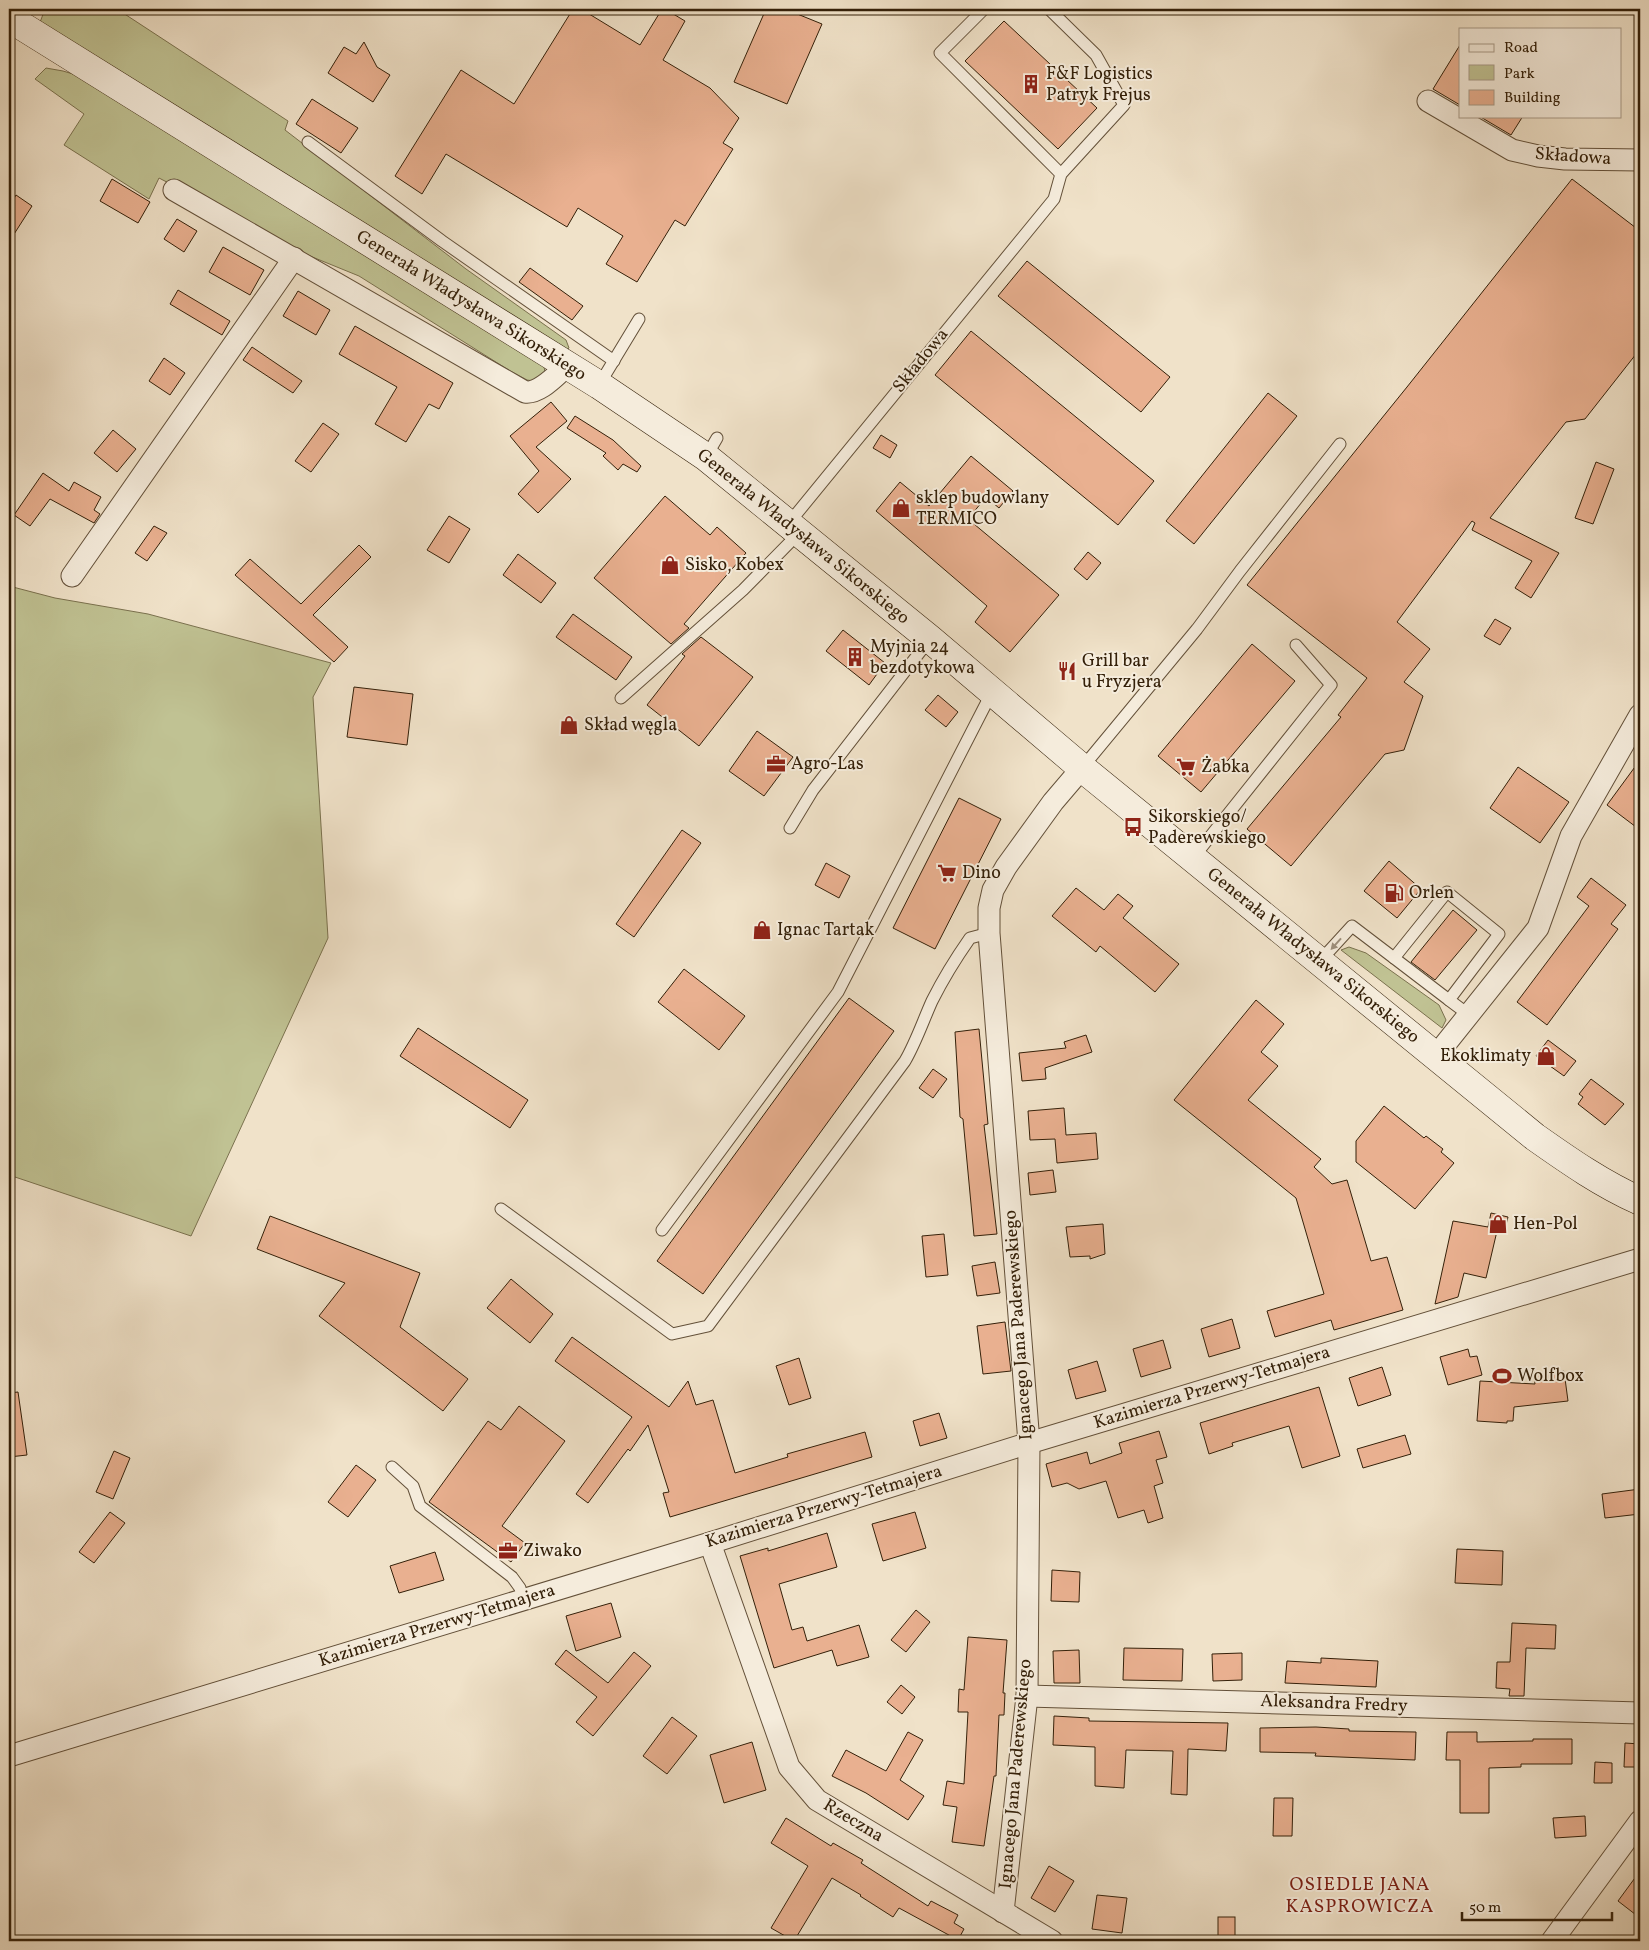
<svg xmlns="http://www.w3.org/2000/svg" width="1649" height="1950" font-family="Vollkorn,serif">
<rect width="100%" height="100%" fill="#f0e2c9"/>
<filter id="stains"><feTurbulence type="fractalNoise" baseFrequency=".004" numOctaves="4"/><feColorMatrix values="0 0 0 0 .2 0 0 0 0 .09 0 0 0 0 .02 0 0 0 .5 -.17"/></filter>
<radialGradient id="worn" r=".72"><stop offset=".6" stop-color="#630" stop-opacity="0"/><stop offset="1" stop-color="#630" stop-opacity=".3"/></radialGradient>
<!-- green -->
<g fill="#c0c293" stroke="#7a714e">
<polygon points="45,9 117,9 288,121 285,130 466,269 566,340 569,348 567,350 39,25"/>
<polygon points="46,68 63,71 83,77 544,366 545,373 534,381 527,380 507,369 359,276 305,254 159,178 149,199 64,145 84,114 35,79"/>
<polygon points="9,586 55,598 148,614 331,663 313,697 328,938 191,1236 9,1175"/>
<polygon points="1349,947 1366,953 1439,1005 1446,1020 1442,1028 1341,950"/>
</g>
<!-- building -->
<g fill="#e9b090" stroke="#342009">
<polygon points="573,9 581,9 640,45 662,9 665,9 685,21 663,60 710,88 739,118 723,143 733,149 685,226 675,220 637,282 606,264 623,236 578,208 567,227 446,154 422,194 395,176 461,70 514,104"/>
<polygon points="766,9 785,9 822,24 787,104 734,82"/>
<polygon points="1004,21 1097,108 1058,149 965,61"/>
<polygon points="364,42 377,67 390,75 373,102 328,73 344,47 356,54"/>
<polygon points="1460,45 1460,105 1433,89"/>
<polygon points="312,99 358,128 341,153 296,124"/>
<polygon points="1479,116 1523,116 1511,135"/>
<polygon points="112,179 150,202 138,223 100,201"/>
<polygon points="1572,179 1640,231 1640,349 1585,419 1566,422 1490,518 1559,553 1531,598 1515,588 1532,561 1472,530 1475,523 1472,521 1397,622 1430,649 1404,682 1423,696 1404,750 1385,754 1291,866 1247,829 1341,717 1338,715 1367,678 1247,585 1407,387"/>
<polygon points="16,195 32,206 9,242 9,207"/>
<polygon points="177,219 197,231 184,252 164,239"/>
<polygon points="223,247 264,270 250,295 209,272"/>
<polygon points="1027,261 1170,377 1141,412 998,296"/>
<polygon points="530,268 583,306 572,320 519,282"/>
<polygon points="178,290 230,321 222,335 170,304"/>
<polygon points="298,291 330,310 316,335 283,316"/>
<polygon points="355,326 453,383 439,409 429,404 406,442 375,424 397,387 339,354"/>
<polygon points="971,331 1154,481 1118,525 935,375"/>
<polygon points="252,347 302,381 293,393 243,360"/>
<polygon points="164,358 185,373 170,395 149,381"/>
<polygon points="1268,393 1297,416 1194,544 1166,521"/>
<polygon points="551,402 567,421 536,447 571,479 538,513 518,494 539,471 510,436"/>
<polygon points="575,416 613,440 641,466 637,472 623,464 618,470 603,456 606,453 567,428"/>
<polygon points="323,423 339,434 311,472 295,461"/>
<polygon points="113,430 136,449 117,472 94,453"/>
<polygon points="881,435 897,445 890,458 873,448"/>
<polygon points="971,456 1013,491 999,508 986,497 968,519 1059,595 1010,652 975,622 987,606 876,511 900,482 929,506"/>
<polygon points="1596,462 1614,469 1593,524 1575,518"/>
<polygon points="43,473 69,491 74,482 101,497 94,510 100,514 94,523 50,499 30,526 14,515"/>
<polygon points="665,496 710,535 717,527 746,553 684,624 689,628 671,644 594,578"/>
<polygon points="449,516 470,529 449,563 427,550"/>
<polygon points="154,526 167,533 147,561 135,553"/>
<polygon points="359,545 371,557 313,615 348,647 334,662 235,575 250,559 301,604"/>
<polygon points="1088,552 1101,563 1087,580 1074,569"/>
<polygon points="518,554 556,583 541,603 503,575"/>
<polygon points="573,614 632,657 616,680 556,637"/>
<polygon points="1495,619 1511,628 1500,645 1484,636"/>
<polygon points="843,630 885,663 869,685 826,651"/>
<polygon points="701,637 753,677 699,746 647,705 685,656 682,654"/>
<polygon points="1252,644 1295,681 1201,792 1158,756"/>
<polygon points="354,687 413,694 407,745 347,737"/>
<polygon points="938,695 958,712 946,727 925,710"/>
<polygon points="757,731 793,757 764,796 729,771"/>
<polygon points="1640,760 1640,830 1607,805"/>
<polygon points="1518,767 1569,802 1540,843 1490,808"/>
<polygon points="959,798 1001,819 935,949 893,928"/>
<polygon points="682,830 701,843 634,937 616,924"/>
<polygon points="1389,861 1421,889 1397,918 1364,891"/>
<polygon points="826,863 850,876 839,898 815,885"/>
<polygon points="1591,878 1626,905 1611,924 1618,929 1547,1025 1517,1002 1589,906 1577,897"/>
<polygon points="1076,888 1104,910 1118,894 1133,906 1123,918 1179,964 1155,992 1100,946 1096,952 1052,916"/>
<polygon points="1453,910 1477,930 1435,980 1411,962"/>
<polygon points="684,969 745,1016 719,1050 658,1002"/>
<polygon points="849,998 894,1031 703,1294 657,1261"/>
<polygon points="1256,1000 1284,1024 1261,1052 1278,1066 1248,1100 1321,1159 1314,1167 1332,1184 1347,1180 1371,1261 1387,1257 1403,1310 1334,1330 1331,1320 1275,1337 1267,1311 1324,1294 1296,1198 1174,1100"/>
<polygon points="418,1028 528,1100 510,1128 400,1056"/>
<polygon points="979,1029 988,1124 984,1125 997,1234 974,1236 963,1119 960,1117 955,1032"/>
<polygon points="1086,1035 1092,1052 1045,1068 1046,1079 1022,1081 1019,1053 1066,1048 1064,1042"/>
<polygon points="1548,1040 1576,1061 1564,1076 1536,1056"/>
<polygon points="933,1069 947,1079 933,1098 919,1088"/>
<polygon points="1591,1079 1624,1104 1605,1125 1578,1104 1583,1097 1579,1094"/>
<polygon points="1384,1106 1424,1138 1426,1136 1443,1149 1441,1152 1454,1163 1415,1209 1356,1162 1356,1141"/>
<polygon points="1064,1108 1066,1135 1096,1133 1098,1159 1057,1163 1055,1139 1030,1140 1028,1111"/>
<polygon points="1053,1170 1056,1192 1030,1195 1028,1173"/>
<polygon points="1491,1213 1508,1217 1504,1233 1497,1231 1486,1278 1464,1273 1458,1297 1435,1304 1453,1221 1488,1227"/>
<polygon points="270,1216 420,1273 400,1327 468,1379 443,1411 319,1316 345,1283 257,1249"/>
<polygon points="1103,1224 1105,1254 1090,1259 1090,1256 1070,1257 1066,1227"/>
<polygon points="944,1234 948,1275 926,1277 922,1236"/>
<polygon points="995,1262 1000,1293 977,1296 972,1266"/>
<polygon points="511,1279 553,1314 530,1343 487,1308"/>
<polygon points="1232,1319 1240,1348 1209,1357 1201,1329"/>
<polygon points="1005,1322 1011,1371 983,1374 977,1326"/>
<polygon points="572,1337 669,1407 688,1381 696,1405 713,1400 735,1473 788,1457 787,1454 865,1432 872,1457 670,1517 663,1493 669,1492 648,1425 630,1451 628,1449 588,1503 576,1494 632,1417 555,1361"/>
<polygon points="1163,1340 1171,1368 1141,1377 1133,1349"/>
<polygon points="1468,1349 1470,1357 1477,1356 1482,1375 1448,1385 1440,1357"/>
<polygon points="799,1358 811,1398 789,1405 776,1366"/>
<polygon points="1097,1361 1106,1391 1076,1399 1068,1370"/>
<polygon points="1382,1367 1391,1395 1358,1406 1349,1378"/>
<polygon points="1564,1371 1568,1401 1514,1407 1513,1421 1507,1421 1507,1423 1477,1421 1480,1381 1535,1384 1534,1375"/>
<polygon points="1319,1387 1340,1456 1302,1468 1289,1426 1232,1443 1233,1446 1209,1454 1200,1423"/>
<polygon points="18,1392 27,1455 9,1457 9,1393"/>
<polygon points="519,1406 565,1441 502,1526 525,1543 511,1562 429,1502 488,1421 501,1430"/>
<polygon points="939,1413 947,1438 920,1446 913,1421"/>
<polygon points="1159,1431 1167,1457 1156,1460 1163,1483 1154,1486 1163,1518 1148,1523 1144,1510 1118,1518 1106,1481 1079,1489 1067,1483 1052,1487 1046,1464 1087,1452 1090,1464 1122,1453 1119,1443"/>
<polygon points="1405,1435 1411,1454 1363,1468 1357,1449"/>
<polygon points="114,1451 130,1458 113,1499 96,1492"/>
<polygon points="356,1465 376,1480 348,1517 328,1502"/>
<polygon points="1640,1489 1640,1514 1605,1518 1602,1494"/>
<polygon points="110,1512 125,1523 94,1563 79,1552"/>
<polygon points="915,1512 926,1548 883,1561 872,1524"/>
<polygon points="827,1533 837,1567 779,1584 792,1630 803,1627 807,1641 859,1625 869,1657 837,1666 832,1650 774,1668 740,1556 768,1548 768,1551"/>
<polygon points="1457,1549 1503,1551 1502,1585 1455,1583"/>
<polygon points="435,1552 444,1580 399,1593 390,1566"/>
<polygon points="1052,1570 1080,1572 1079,1602 1051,1601"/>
<polygon points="611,1603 621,1637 576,1651 566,1616"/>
<polygon points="916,1610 930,1622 906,1652 891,1640"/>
<polygon points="1512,1623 1556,1625 1555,1649 1526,1648 1524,1696 1509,1696 1510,1689 1496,1688 1497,1662 1510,1662"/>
<polygon points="968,1637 1007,1640 1003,1693 1005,1693 1004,1715 999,1715 996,1776 994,1776 984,1846 952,1842 957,1807 943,1805 947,1781 964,1784 968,1712 958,1712 959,1689 964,1690"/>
<polygon points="1124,1648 1183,1649 1182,1681 1123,1680"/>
<polygon points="566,1650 608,1683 634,1652 651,1666 593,1736 576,1722 597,1697 555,1664"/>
<polygon points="1079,1650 1080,1683 1054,1683 1053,1651"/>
<polygon points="1242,1653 1242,1680 1213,1681 1212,1654"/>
<polygon points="1321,1658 1378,1661 1376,1687 1285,1683 1287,1661 1321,1663"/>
<polygon points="901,1685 915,1697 902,1714 887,1702"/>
<polygon points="1054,1716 1089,1718 1089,1721 1228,1723 1226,1751 1188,1749 1187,1795 1171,1794 1173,1751 1126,1750 1124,1788 1095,1786 1095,1747 1053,1745"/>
<polygon points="672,1717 697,1736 667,1774 643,1756"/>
<polygon points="1316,1727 1349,1729 1349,1731 1416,1732 1415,1760 1315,1756 1316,1753 1260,1752 1260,1728"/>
<polygon points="908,1732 923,1740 900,1780 924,1796 908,1820 866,1793 832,1776 846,1750 886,1771"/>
<polygon points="1447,1732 1477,1732 1477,1742 1533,1741 1533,1739 1572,1739 1572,1764 1521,1764 1521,1767 1489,1768 1489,1813 1460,1813 1460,1760 1446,1760"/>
<polygon points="752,1742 766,1790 724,1803 710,1755"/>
<polygon points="1625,1743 1640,1744 1640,1767 1624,1767"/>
<polygon points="1595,1762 1612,1763 1612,1783 1594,1783"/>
<polygon points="1274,1798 1293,1798 1292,1836 1273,1836"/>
<polygon points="1585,1816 1586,1836 1555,1838 1553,1818"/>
<polygon points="786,1818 831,1846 833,1843 863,1860 861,1863 928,1906 931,1901 958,1915 954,1923 964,1929 958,1940 899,1908 893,1917 860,1896 861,1895 832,1878 794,1941 771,1928 808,1866 771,1843"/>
<polygon points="1049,1866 1074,1881 1055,1912 1031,1898"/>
<polygon points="1640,1871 1640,1918 1618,1901"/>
<polygon points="1097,1895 1127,1898 1122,1933 1092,1929"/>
<rect x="1218" y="1917" width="17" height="22"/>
</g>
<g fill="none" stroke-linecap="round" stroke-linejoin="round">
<!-- service casing -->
<g stroke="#635039" stroke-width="13">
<g id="service">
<polyline points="984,9 940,53 1061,174"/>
<polyline points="308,142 442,241 614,361"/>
<polyline points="599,385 639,319"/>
<polyline points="706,457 717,438"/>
<polyline points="789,523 1054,199 1061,174 1124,105 1096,55 1049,9"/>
<polyline points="621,698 743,590 799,533"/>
<polyline points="1082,768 1197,629 1240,571 1340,444"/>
<polyline points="790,828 813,790 930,639"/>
<polyline points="1193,858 1331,685 1296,645"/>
<polyline points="1394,958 1449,1000"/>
<polyline points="1320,961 1352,926 1394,958 1447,892 1499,934 1449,1000 1469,1015"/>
<path d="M501,1209L672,1334L708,1326L905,1061C916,1042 923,1021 932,1001C943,979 956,958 970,938L989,933"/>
<polyline points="662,1230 838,992 992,692"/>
<polyline points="392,1467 413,1486 420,1506 512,1577 520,1588 523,1600"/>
</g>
</g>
<!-- minor casing -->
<g stroke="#635039" stroke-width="23">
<g id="minor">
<polyline points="1428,101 1512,150 1538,156 1565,159 1640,160"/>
<path d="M174,190L525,392C540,394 556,375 567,366"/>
<polyline points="72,576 294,258"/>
<polyline points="1435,1057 1538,928 1571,836 1640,715"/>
<polyline points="710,1543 789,1767 817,1800 1052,1941"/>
<polyline points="1027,1696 1640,1713"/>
<polyline points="9,1756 710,1543 1029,1443 1640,1259"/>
<polyline points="1003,1912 1027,1696 1029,1443 989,933 989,908 993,890 1006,867 1053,802 1082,768"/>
<polyline points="1552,1941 1640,1821"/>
</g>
</g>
<!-- secondary casing -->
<g stroke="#342009" stroke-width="29">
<path id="secondary" d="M9,18L599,385L706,457L930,639L1082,768L1535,1137C1569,1161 1602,1184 1640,1201"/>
</g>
<!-- service -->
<use href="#service" stroke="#f5ecdc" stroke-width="11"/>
<!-- minor -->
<use href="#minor" stroke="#f5ecdc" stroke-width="21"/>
<!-- secondary -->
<use href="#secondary" stroke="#f5ecdc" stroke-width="28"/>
</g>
<!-- one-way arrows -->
<defs><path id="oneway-solid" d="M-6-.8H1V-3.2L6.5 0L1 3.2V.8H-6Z" transform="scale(1.25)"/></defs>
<use fill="#9e907d" href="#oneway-solid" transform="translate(1336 944) rotate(132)"/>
<!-- icons -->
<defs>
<g id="building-bare" transform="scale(1.5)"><path d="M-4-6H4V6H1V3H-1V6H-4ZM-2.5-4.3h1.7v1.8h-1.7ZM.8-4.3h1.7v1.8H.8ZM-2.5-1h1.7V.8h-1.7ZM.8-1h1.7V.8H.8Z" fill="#8f2418" stroke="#f5ecdc" stroke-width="2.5" paint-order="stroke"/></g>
<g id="shop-bare" transform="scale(1.5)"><path d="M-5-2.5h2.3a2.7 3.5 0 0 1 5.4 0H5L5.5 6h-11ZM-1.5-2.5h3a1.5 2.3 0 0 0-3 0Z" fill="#8f2418" stroke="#f5ecdc" stroke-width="2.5" paint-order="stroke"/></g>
<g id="restaurant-bare" transform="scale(1.5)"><path d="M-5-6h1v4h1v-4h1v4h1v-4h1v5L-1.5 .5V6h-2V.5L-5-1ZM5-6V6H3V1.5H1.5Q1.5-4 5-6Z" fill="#8f2418" stroke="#f5ecdc" stroke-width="2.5" paint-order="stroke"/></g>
<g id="office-bare" transform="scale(1.5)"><path d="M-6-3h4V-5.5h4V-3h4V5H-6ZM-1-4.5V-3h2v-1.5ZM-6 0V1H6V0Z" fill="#8f2418" stroke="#f5ecdc" stroke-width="2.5" paint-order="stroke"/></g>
<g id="supermarket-bare" transform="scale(1.5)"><path d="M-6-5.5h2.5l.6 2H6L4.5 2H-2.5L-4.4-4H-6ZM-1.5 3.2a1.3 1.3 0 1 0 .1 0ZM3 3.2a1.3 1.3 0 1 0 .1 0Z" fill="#8f2418" stroke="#f5ecdc" stroke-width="2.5" paint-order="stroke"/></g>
<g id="bus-bare" transform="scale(1.5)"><path d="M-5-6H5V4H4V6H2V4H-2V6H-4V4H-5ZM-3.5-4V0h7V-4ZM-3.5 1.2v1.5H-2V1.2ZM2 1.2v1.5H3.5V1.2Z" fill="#8f2418" stroke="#f5ecdc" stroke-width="2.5" paint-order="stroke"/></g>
<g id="fuel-bare" transform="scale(1.5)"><path d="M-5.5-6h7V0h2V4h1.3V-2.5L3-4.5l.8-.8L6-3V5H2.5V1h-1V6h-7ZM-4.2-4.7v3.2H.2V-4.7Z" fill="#8f2418" stroke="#f5ecdc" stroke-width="2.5" paint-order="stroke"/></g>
<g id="stadium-bare" transform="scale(1.5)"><path d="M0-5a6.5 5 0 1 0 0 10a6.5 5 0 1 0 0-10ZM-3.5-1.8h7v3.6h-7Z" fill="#8f2418" stroke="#f5ecdc" stroke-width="2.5" paint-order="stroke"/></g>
</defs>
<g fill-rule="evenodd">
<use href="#building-bare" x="1031" y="84"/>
<use href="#shop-bare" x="901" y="508"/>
<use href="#shop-bare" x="670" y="565"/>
<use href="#building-bare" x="855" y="657"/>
<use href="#restaurant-bare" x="1067" y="671"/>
<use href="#shop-bare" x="569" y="725"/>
<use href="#office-bare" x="776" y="764"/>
<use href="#supermarket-bare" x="1186" y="767"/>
<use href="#bus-bare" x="1133" y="827"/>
<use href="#supermarket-bare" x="947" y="873"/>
<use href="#fuel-bare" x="1394" y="893"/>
<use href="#shop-bare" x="762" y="930"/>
<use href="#shop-bare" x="1546" y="1056"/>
<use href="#shop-bare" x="1498" y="1224"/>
<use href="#stadium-bare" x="1502" y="1376"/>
<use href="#office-bare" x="508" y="1551"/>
</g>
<g text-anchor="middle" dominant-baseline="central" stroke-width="4" stroke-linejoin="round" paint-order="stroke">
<!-- poi labels -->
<g font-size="18" fill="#342009" stroke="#f5ecdc" text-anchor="start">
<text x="1046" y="74">F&amp;F Logistics<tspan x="1046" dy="21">Patryk Frejus</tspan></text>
<text x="916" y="498">sklep budowlany<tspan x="916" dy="21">TERMICO</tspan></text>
<text x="685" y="565">Sisko, Kobex</text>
<text x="870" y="647">Myjnia 24<tspan x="870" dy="21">bezdotykowa</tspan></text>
<text x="1082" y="661">Grill bar<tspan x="1082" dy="21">u Fryzjera</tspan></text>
<text x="584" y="725">Skład węgla</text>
<text x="791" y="764">Agro-Las</text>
<text x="1201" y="767">Żabka</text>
<text x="1148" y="817">Sikorskiego/<tspan x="1148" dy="21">Paderewskiego</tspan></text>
<text x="962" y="873">Dino</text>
<text x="1409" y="893">Orlen</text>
<text x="777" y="930">Ignac Tartak</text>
<text x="1531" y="1056" text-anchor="end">Ekoklimaty</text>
<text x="1513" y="1224">Hen-Pol</text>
<text x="1517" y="1376">Wolfbox</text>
<text x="523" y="1551">Ziwako</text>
</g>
<!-- street labels -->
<g font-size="18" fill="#342009" stroke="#f5ecdc">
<text transform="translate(1573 157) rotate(4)">Składowa</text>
<text transform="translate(471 306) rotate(32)">Generała Władysława Sikorskiego</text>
<text transform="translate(921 361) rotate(-51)">Składowa</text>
<text transform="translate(803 537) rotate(39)">Generała Władysława Sikorskiego</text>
<text transform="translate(1313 956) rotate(39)">Generała Władysława Sikorskiego</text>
<text transform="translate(1019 1325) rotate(-94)">Ignacego Jana Paderewskiego</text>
<text transform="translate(1212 1388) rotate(-17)">Kazimierza Przerwy-Tetmajera</text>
<text transform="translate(824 1507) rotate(-17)">Kazimierza Przerwy-Tetmajera</text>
<text transform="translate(437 1626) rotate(-17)">Kazimierza Przerwy-Tetmajera</text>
<text transform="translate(1334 1704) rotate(2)">Aleksandra Fredry</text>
<text transform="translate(1016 1774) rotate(-85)">Ignacego Jana Paderewskiego</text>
<text transform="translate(853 1821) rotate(31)">Rzeczna</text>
</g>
<!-- neighbourhood labels -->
<g font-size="19" letter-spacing="1" fill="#7a1f14" stroke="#f5ecdc">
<text x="1360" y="1885">OSIEDLE JANA<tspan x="1360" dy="22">KASPROWICZA</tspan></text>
</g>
</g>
<!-- margin -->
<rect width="1649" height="1950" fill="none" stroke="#f0e2c9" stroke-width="30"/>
<rect x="10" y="10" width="1629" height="1930" fill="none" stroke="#342009" stroke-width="2.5"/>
<rect x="15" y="15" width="1619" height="1920" fill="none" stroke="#342009"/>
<!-- legend -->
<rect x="1459" y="28" width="162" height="90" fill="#f5ecdc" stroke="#a89a88"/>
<rect x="1469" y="44" width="25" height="8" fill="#f5ecdc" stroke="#a89a88"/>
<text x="1504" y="52" font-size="15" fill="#342009">Road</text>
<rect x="1469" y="65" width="25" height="15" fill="#c0c293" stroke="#a89a88"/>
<text x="1504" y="78" font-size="15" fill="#342009">Park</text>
<rect x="1469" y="90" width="25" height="15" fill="#e9b090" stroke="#a89a88"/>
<text x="1504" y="102" font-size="15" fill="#342009">Building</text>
<!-- scale -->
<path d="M1462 1912v8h150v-8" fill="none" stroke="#342009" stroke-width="2.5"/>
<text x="1469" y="1912" font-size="15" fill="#342009" stroke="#f5ecdc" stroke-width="4" paint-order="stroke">50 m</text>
<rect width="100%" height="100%" filter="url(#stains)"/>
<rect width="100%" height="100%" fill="url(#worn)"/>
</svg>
